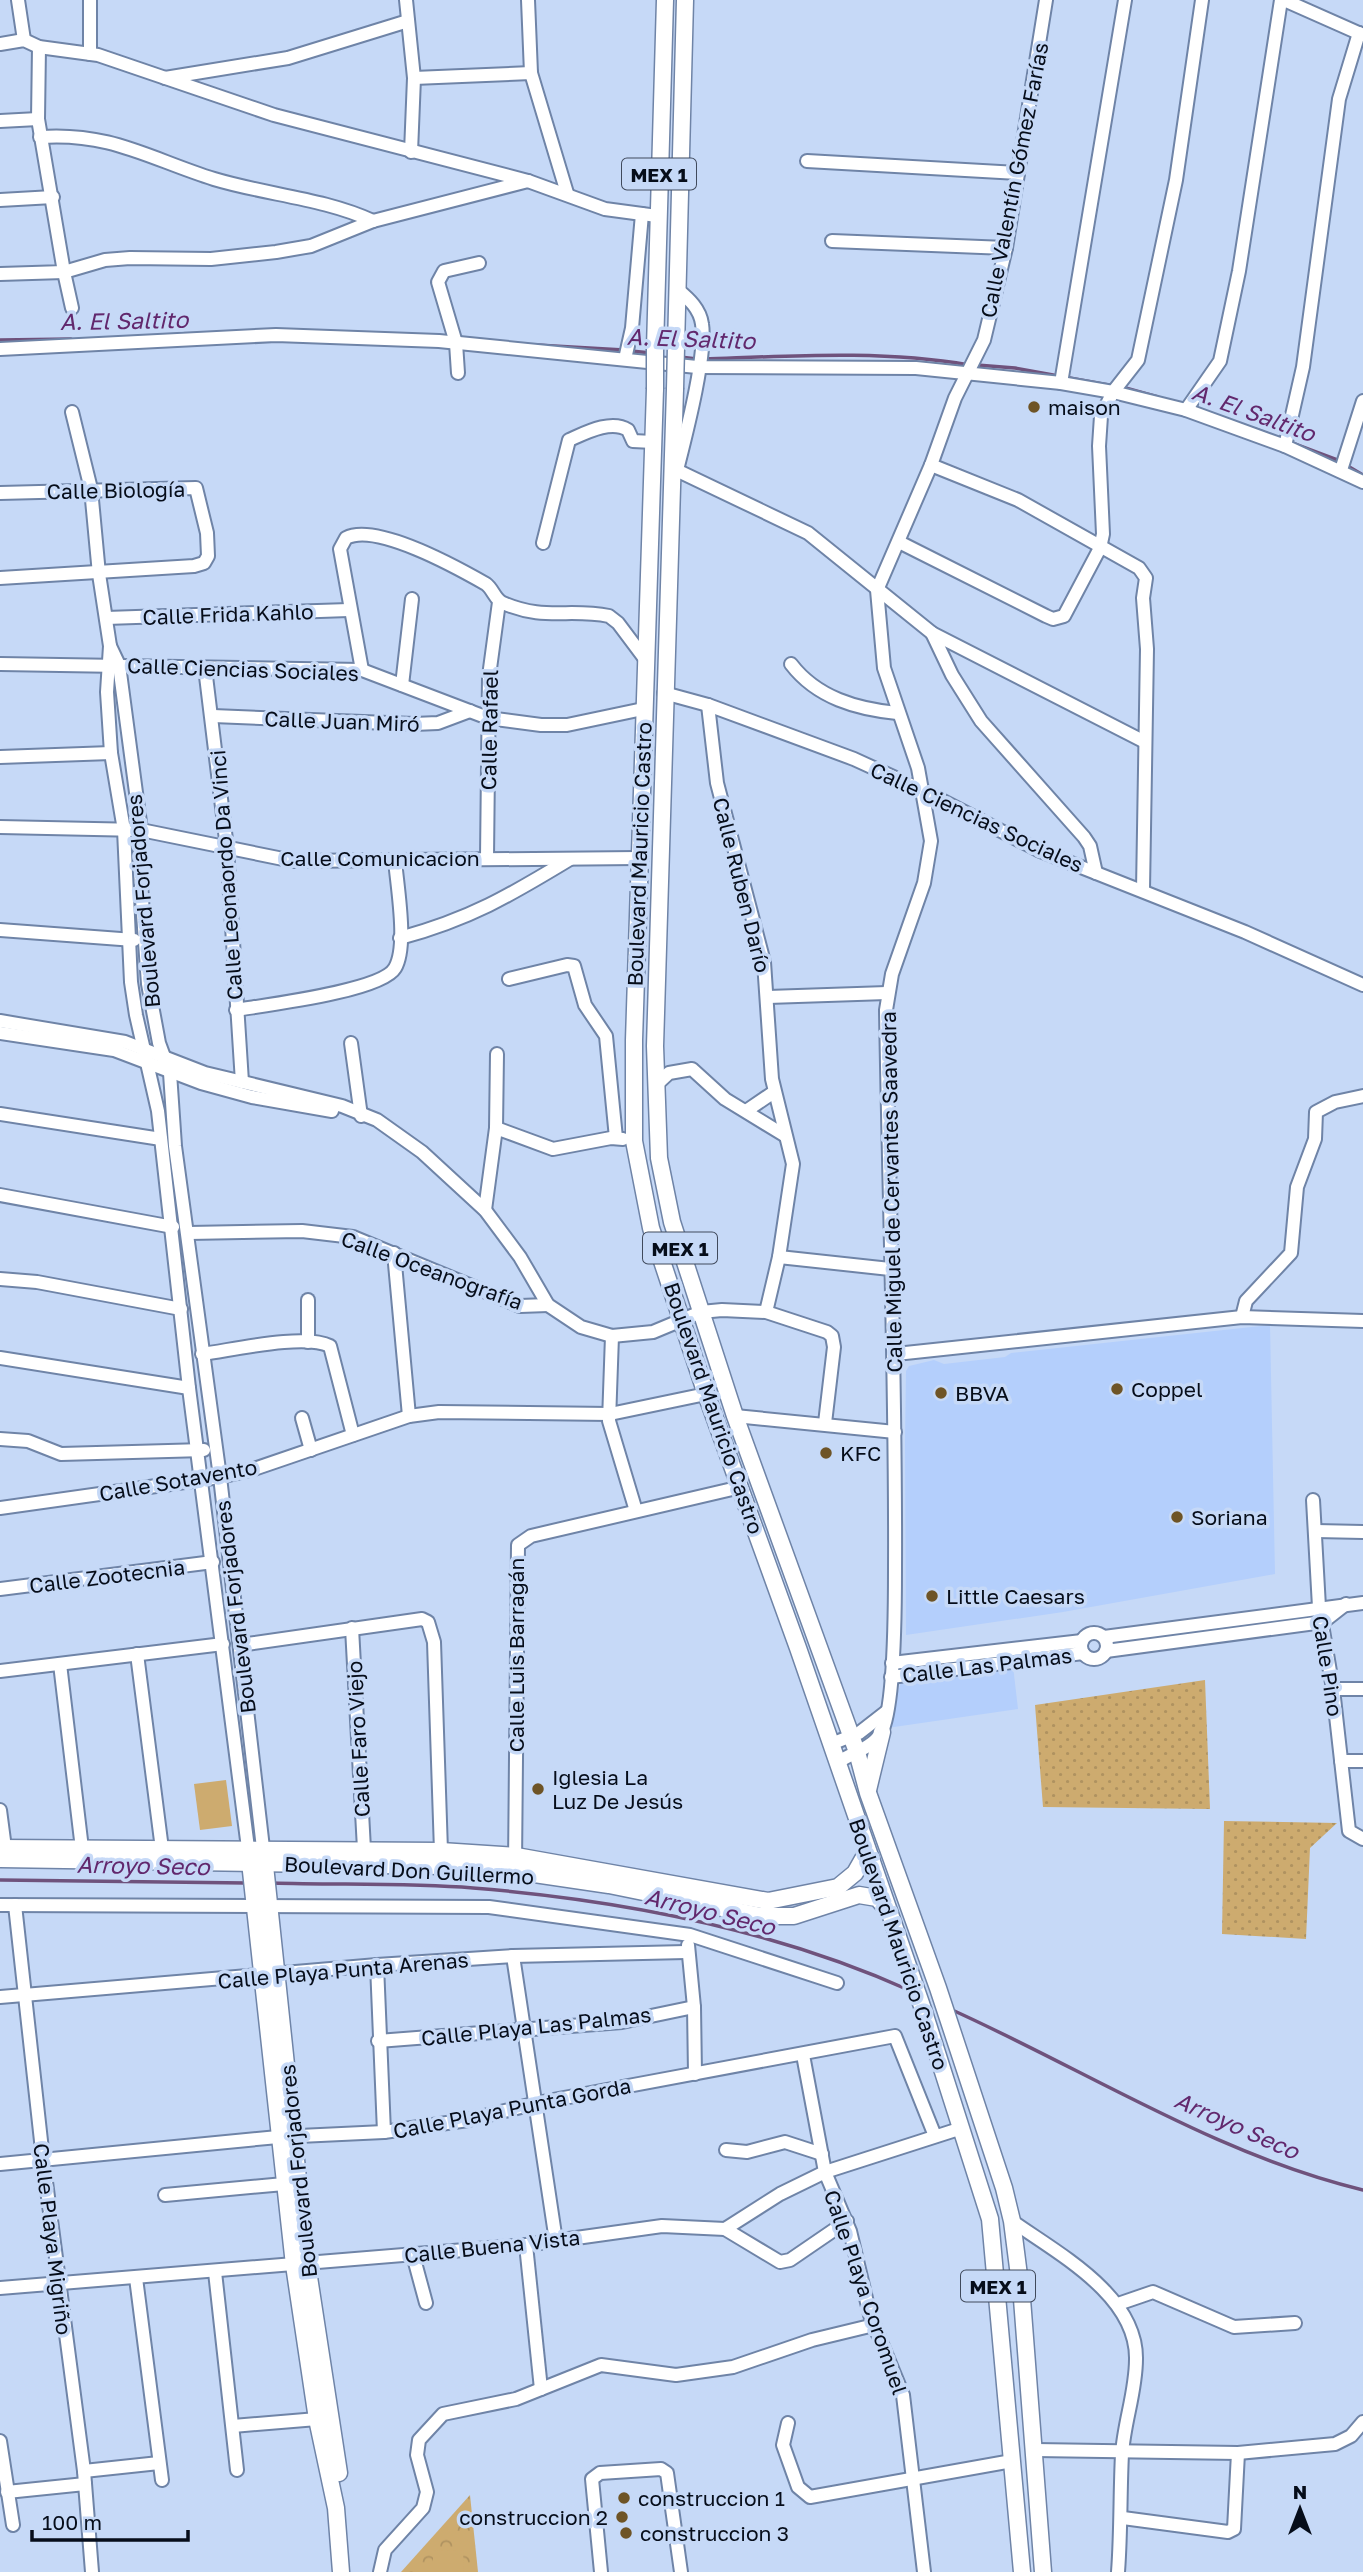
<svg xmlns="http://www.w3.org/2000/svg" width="1363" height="2572" font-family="'Golos Text',sans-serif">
<defs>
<pattern id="grass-dots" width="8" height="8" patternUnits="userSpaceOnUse" patternTransform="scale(1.75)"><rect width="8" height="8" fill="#cdab6f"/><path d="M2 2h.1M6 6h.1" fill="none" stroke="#af9260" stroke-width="1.8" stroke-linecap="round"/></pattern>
<pattern id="park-crowns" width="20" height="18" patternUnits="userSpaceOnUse" patternTransform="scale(1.75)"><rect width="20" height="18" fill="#cdab6f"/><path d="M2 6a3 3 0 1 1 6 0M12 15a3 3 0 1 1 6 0" fill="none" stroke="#af9260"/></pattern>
</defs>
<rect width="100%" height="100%" fill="#c6d9f7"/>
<!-- built -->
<g fill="#b4cffc">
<polygon points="1270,1325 1275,1574 1063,1612 906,1635 905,1442 906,1371 909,1366 934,1360 944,1364 1005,1357 1011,1353"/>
<polygon points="1013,1666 1018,1709 887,1728 901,1682"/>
</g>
<!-- grass -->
<g fill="url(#grass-dots)">
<polygon points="1205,1680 1210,1809 1043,1807 1035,1705"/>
<polygon points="1224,1821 1337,1823 1310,1848 1306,1939 1222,1934"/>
</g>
<!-- park -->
<polygon fill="url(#park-crowns)" points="470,2495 478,2572 401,2572"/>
<!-- pitch -->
<g fill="#cdab6f">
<polygon points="226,1780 232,1826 200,1830 194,1784"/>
<polygon points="463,2550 464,2572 433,2572 433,2551"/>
</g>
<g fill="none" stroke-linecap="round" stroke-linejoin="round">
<!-- stream -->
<g stroke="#6f527c" stroke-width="3.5">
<polyline points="0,340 71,339"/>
<polyline points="537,345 624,350"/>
<polyline points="631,351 651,353"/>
<polyline points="680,357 697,359"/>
<path d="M704,359C792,356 882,350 969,365"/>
<polyline points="977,365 1015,368 1114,386"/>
<polyline points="1122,387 1158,397"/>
<polyline points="1255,429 1340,461"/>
<polyline points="1346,465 1363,475"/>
<polyline points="0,1880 246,1883"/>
<path d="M272,1883C339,1885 407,1883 473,1888C621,1900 776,1930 911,1991"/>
<path d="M950,2009C1086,2070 1217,2155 1363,2190"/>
</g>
<!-- minor casing -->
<g stroke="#6f84a7" stroke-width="16">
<g id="minor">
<polyline points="18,0 24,40"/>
<polyline points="90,0 90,54"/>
<polyline points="406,0 414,78 411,152"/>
<polyline points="528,0 531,73 567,193"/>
<polyline points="1284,0 1363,35"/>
<polyline points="0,44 24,40 39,47 98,55 274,115 528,181 605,209 657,216"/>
<polyline points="165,78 288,58 408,21"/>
<polyline points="414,78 531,73"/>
<polyline points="0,121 38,119"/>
<path d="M40,137C111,132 150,159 214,179C267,195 323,198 373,221"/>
<polyline points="807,161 1018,173"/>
<polyline points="0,200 53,197"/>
<polyline points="832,241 1006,248"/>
<polyline points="0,274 64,272 38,119 39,47"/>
<polyline points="72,308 64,272 105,260 130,258 211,259 276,252 311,246 373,221 528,181"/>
<polyline points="0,349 276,335 439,341 697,367 916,368 1061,383 1113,392 1186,410 1285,446 1363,482"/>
<polyline points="625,359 632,328 642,214"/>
<polyline points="458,373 456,343 438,282 444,271 479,263"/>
<polyline points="1061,383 1125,0"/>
<polyline points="1186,410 1220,361 1239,271 1281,0"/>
<polyline points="72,412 91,489 99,574 110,646 107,692 111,753 124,830 131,982 136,1015 158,1111 189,1388 248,1848"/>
<polyline points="1285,446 1303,367 1339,99 1359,33"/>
<polyline points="931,465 1018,500 1139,568 1146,578 1143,598 1147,649 1143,890"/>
<polyline points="672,468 808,533 932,633 1145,742"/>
<path d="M677,470C685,438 707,355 702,324C700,309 689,299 678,290"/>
<polyline points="1341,470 1363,401"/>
<polyline points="0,493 196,488 207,533 208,556 204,563 194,566 0,578"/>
<polyline points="899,542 1046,616 1053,619 1064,616 1100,548 1103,534 1099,446 1101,416 1113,392 1138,360 1176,180 1202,0"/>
<path d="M543,543L569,440C585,433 611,419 628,430L633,441L653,442"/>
<polyline points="106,618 349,610"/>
<polyline points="932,633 952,675 981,721 1084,837 1090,846 1096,873"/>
<polyline points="110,646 119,665 141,830 140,871 148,984 159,1043 170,1073 175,1146 220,1477 263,1848"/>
<polyline points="0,664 362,670 488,718 541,725 567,725 643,709"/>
<path d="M791,664C817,698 857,709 897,713"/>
<polyline points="205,668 227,848 242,1082"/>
<path d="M362,670L340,549L346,538C376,522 458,568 486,584C493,589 495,600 503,603C544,621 569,608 609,616L618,623L645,659"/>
<polyline points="402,685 412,599"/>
<polyline points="664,693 708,705 854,759 924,791 1038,850 1245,932 1363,985"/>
<polyline points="708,705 717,783 764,962 772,1079 793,1164 779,1257 766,1312"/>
<polyline points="213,716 414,724 438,723 470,711"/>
<polyline points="0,757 111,753"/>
<polyline points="0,827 141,830 293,861 638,858"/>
<polyline points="487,858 489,676 499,602"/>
<polyline points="0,930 134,940"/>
<path d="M400,938C470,919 509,896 570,859"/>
<polyline points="509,979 567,965 574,966 585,1005 606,1036 616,1138"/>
<polyline points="768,997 887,993"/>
<path d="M236,1010C266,1005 382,991 395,968C408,946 397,886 395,860"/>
<polyline points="0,1021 125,1042 205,1073 342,1106 377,1120 422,1152 485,1210 520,1257 548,1305 581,1327 612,1336 653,1332 701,1312 722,1310 766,1312 827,1332 832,1336 834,1347 825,1423"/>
<polyline points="0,1033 114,1050 201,1083 252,1097 332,1111"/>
<polyline points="351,1043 361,1116"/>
<polyline points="655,1086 669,1073 692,1069 725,1099 784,1135"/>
<polyline points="746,1111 774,1092"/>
<polyline points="0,1114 161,1139"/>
<polyline points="496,1128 553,1149 611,1138 623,1139"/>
<polyline points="0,1195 173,1227"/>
<polyline points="485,1210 496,1128 497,1054"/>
<polyline points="189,1233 302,1231 353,1237 520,1306 548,1305"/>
<polyline points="394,1253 409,1416"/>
<polyline points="779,1257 890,1269"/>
<polyline points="0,1279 37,1282 181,1309"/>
<polyline points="308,1300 308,1342"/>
<polyline points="1242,1317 1246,1301 1291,1253 1297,1187 1315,1139 1316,1112 1335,1102 1363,1096"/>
<polyline points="612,1336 609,1421 636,1511"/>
<path d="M202,1354C233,1350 304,1333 330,1346L353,1435"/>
<polyline points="896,1354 1242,1317 1363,1321"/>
<polyline points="0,1358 189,1388"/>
<polyline points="735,1416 895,1432"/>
<polyline points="302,1418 311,1450"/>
<polyline points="0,1439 28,1441 61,1454 204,1450"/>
<polyline points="1313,1500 1319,1607 1333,1689 1349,1831 1363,1839"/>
<polyline points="0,1508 220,1477 254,1469 409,1416 439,1412 610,1414 706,1394"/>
<polyline points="1316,1531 1363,1532"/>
<polyline points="0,1589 213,1562"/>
<polyline points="352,1628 364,1849"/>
<circle cx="1094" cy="1646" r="13"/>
<polyline points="1104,1637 1363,1603"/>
<polyline points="240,1645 422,1619 428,1622 434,1642 441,1851"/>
<polyline points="1106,1651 1323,1622 1346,1604"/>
<polyline points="137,1654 162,1849"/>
<polyline points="892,1663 1082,1641"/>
<polyline points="60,1664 83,1857"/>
<polyline points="0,1671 223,1644"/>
<polyline points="891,1677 1083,1653"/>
<polyline points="1333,1689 1363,1689"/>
<polyline points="831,1744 859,1733 886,1712"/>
<polyline points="1341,1761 1363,1761"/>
<path d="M838,1762C852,1753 872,1748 881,1733C895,1709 895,1602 895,1570C896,1383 889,1197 886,1010L892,974L924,883L931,841L918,768L884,668L877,590L931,465L955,398L984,340L1006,248L1046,0"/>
<polyline points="0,1810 5,1848"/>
<polyline points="515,1865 518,1545 531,1536 741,1487"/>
<polyline points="0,1905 489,1907 690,1935 837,1983"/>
<polyline points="15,1905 43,2159 84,2471 92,2572"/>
<polyline points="688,1945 694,2007 695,2074"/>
<polyline points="513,1956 556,2241"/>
<polyline points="377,1965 384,2132"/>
<polyline points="0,1997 377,1965 513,1956 686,1952"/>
<polyline points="378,2041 622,2022 694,2007"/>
<polyline points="803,2055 825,2172 850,2231 870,2315 903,2395 924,2572"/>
<polyline points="726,2150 747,2152 785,2142 822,2154"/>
<polyline points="0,2164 278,2137 384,2132 468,2120 537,2103 895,2036 935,2136"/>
<polyline points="165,2195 284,2184"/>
<path d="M1012,2221C1057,2253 1137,2295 1136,2359C1136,2392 1124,2422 1122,2454C1120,2493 1121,2533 1118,2572"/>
<polyline points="725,2229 780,2262 790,2260 847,2221"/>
<polyline points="526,2245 541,2389"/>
<polyline points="413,2255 426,2303"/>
<polyline points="215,2272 237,2470"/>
<polyline points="136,2278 162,2480"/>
<polyline points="0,2288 526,2245 662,2226 725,2229 780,2194 825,2172 962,2128"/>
<polyline points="1118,2304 1153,2292 1234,2327 1295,2323"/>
<polyline points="788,2423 783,2445 798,2487 810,2497 1012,2461"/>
<polyline points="233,2426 317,2419"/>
<polyline points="0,2441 13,2525"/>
<polyline points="1035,2450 1238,2453 1335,2444 1351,2436 1363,2422"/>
<polyline points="84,2471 159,2463"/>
<polyline points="7,2492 85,2484"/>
<polyline points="1123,2518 1228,2532 1234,2529 1238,2453"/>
<polyline points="380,2572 385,2550 423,2508 427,2492 417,2455 419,2440 443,2414 516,2399 601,2365 676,2375 733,2367 812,2340 874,2325"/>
<polyline points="601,2572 592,2479 600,2473 661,2469 667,2473 681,2572"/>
</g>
</g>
<!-- major casing -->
<g stroke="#6f84a7" stroke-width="19">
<g id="major">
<polyline points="676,347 685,0"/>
<polyline points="655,348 665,0"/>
<polyline points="655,389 634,1040 634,1141 651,1228 706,1394 798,1648 923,2009 990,2219 1022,2572"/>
<polyline points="675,389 655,1046 659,1158 672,1222 735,1416 857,1752 868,1793 938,1988 1004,2188 1012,2221 1022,2299 1043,2572"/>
<polyline points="868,1790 882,1732"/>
<polyline points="0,1848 441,1851 516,1856 768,1901 838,1887 855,1873 867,1852"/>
<polyline points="249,1853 294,2265 317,2419 336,2508 341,2572"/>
<polyline points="264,1856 307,2264 339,2473"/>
<polyline points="0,1859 442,1866 514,1871 609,1885 761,1916 794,1916 859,1895 877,1898 885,1907"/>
</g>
</g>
<!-- minor -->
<use href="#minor" stroke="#fff" stroke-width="12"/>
<!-- major -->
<use href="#major" stroke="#fff" stroke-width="16"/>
<!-- major-bridge casing -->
<g stroke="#6f84a7" stroke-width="19" stroke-linecap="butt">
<g id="major-bridge">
<polyline points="655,389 655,348"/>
<polyline points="675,389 676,347"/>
</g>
</g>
<!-- major-bridge -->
<use href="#major-bridge" stroke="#fff" stroke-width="16"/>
</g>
<!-- markers -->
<g fill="#6e5426" stroke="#c6d9f7" stroke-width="2.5">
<circle cx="1034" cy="407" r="7"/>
<circle cx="1117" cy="1389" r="7"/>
<circle cx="941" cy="1393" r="7"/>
<circle cx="826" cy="1453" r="7"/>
<circle cx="1177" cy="1517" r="7"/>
<circle cx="932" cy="1596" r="7"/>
<circle cx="538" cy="1789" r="7"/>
<circle cx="624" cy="2498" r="7"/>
<circle cx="622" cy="2517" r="7"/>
<circle cx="626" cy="2533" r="7"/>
</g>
<g text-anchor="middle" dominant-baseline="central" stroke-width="7" stroke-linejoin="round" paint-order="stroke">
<!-- shield labels -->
<g fill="#c6d9f7" stroke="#404a5c" stroke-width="2">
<rect x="622" y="158.5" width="74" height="31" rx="5"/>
<rect x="643" y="1232.5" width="74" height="31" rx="5"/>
<rect x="961" y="2270.5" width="74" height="31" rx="5"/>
</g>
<g font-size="19" font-weight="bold" fill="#060d1a">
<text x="659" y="174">MEX 1</text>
<text x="680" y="1248">MEX 1</text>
<text x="998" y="2286">MEX 1</text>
</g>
<!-- street labels -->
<g font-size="21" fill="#060d1a" stroke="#c6d9f7">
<text transform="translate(1014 180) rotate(-79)">Calle Valentín Gómez Farías</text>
<text transform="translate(116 490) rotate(-1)">Calle Biología</text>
<text transform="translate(228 614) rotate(-2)">Calle Frida Kahlo</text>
<text transform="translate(243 669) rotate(2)">Calle Ciencias Sociales</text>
<text transform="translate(342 721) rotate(2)">Calle Juan Miró</text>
<text transform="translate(489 730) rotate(-89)">Calle Rafael</text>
<text transform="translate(977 817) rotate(25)">Calle Ciencias Sociales</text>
<text transform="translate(639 854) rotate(-88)">Boulevard Mauricio Castro</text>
<text x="380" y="858">Calle Comunicacion</text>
<text transform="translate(226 875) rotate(-94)">Calle Leonaordo Da Vinci</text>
<text transform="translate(742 885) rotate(76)">Calle Ruben Darío</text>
<text transform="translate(143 901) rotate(-95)">Boulevard Forjadores</text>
<text transform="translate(891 1192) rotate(-91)">Calle Miguel de Cervantes Saavedra</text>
<text transform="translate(432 1270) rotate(20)">Calle Oceanografía</text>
<text transform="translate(714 1408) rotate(71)">Boulevard Mauricio Castro</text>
<text transform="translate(178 1480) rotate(-10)">Calle Sotavento</text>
<text transform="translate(107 1576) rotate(-7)">Calle Zootecnia</text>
<text transform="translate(235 1607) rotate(-97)">Boulevard Forjadores</text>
<text transform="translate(516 1655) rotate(-90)">Calle Luis Barragán</text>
<text transform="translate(987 1665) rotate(-7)">Calle Las Palmas</text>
<text transform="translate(1328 1666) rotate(81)">Calle Pino</text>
<text transform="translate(358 1739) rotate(-93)">Calle Faro Viejo</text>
<text transform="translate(409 1870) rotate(3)">Boulevard Don Guillermo</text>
<text transform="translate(899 1944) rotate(71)">Boulevard Mauricio Castro</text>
<text transform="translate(343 1970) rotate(-5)">Calle Playa Punta Arenas</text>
<text transform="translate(536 2026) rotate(-6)">Calle Playa Las Palmas</text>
<text transform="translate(512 2108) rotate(-11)">Calle Playa Punta Gorda</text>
<text transform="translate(298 2171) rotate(-96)">Boulevard Forjadores</text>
<text transform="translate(53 2239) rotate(83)">Calle Playa Migriño</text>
<text transform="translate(492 2246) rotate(-6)">Calle Buena Vista</text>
<text transform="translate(866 2292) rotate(71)">Calle Playa Coromuel</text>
</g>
<!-- poi labels -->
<g font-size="21" fill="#060d1a" stroke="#c6d9f7" text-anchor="start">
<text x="1048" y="407">maison</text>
<text x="1131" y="1389">Coppel</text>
<text x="955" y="1393">BBVA</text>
<text x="840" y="1453">KFC</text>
<text x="1191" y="1517">Soriana</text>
<text x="946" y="1596">Little Caesars</text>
<text x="552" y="1777">Iglesia La<tspan x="552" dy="24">Luz De Jesús</tspan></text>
<text x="638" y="2498">construccion 1</text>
<text x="608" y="2517" text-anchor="end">construccion 2</text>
<text x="640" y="2533">construccion 3</text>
</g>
<!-- water labels -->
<g font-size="23" font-style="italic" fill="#62286d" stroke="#c6d9f7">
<text transform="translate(124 320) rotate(-1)">A. El Saltito</text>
<text transform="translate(691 338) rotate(2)">A. El Saltito</text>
<text transform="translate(1254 412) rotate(20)">A. El Saltito</text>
<text transform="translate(143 1865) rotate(1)">Arroyo Seco</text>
<text transform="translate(710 1911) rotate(14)">Arroyo Seco</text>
<text transform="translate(1237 2125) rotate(24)">Arroyo Seco</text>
</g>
</g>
<!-- north arrow -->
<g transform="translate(1300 2509)" stroke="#c6d9f7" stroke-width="5" paint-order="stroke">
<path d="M0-5L12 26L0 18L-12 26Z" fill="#060d1a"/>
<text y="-10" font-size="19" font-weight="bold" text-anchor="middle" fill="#060d1a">N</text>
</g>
<!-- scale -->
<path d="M32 2530v10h156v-10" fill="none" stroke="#060d1a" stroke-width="3.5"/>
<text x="42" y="2530" font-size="21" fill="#060d1a" stroke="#c6d9f7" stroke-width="5" paint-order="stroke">100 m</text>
</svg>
